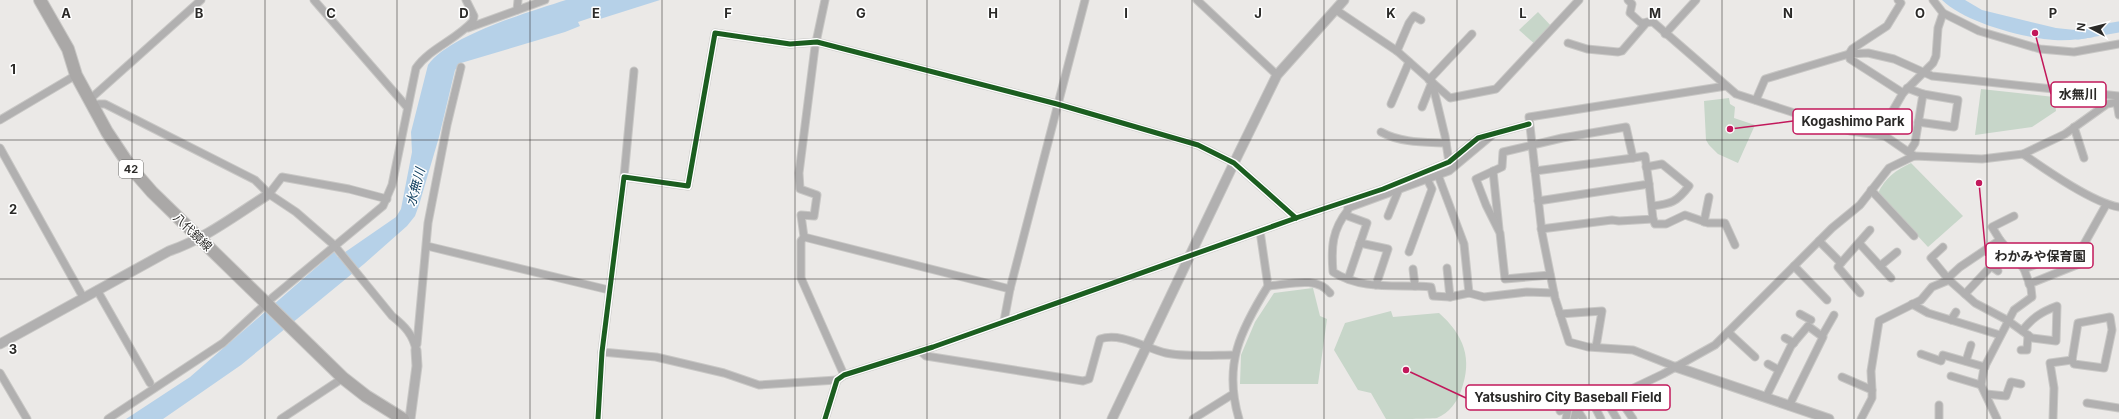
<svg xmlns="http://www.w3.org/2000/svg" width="2119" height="419" font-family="Inter,'Noto Sans JP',sans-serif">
<rect width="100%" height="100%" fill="#ebe9e7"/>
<!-- green -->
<g fill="#c7d6c9">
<polygon points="1538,12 1553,28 1537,46 1519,30"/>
<polygon points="1981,89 2054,97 2056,111 2032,127 1975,135"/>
<polygon points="1729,98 1730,104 1735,107 1734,118 1755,125 1738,163 1718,154 1709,145 1706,140 1704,101"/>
<path d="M1911,163L1963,216L1928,247L1878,193C1885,178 1896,170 1911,163Z"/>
<polygon points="1313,288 1320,316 1327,319 1318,384 1240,384 1241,355 1255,322 1274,293"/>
<path d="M1391,311L1393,317L1439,313C1464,335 1473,359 1461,391C1457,402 1449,413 1437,418C1427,419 1398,419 1386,419L1371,393L1358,390L1334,350L1345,323Z"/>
</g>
<!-- water -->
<g fill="#b6d1e8">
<path d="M566,0H660L600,19L599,15L578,22L580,26L565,32L461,63L455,70L439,137L419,205L415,216L407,226L364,264L241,365L163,419H126L190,377L334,252L338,257L396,217L401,209L412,152L411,132L428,65C450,35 529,12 566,0Z"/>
<path d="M1942,0H1965L1982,10L2056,28L2075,30L2092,28L2094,37C2081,39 2068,41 2054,40C2023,38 1964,22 1942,0Z"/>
</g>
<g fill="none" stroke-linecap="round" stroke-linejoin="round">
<!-- river -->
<polyline stroke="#b6d1e8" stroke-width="11" points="2078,34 2119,27"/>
<!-- minor casing -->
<g stroke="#c8c7c5" stroke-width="9">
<g id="minor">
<polyline points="314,0 407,107"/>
<polyline points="825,0 815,47 799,173 800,189 817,195 814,216 801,215 804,237 801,241 801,278 844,375"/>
<polyline points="1197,0 1277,75"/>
<polyline points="1628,0 1632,4 1630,13 1641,23 1653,22 1736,94 1850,131 1885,136 1914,156"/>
<polyline points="1898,0 1901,3 1887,26 1852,49 1849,54 1850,59 1903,93"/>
<polyline points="1933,0 1943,13 1979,31 2040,49 2074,52 2119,44"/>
<polyline points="517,10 518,0"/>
<polyline points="1336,10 1397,51 1450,98 1496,89 1579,0"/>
<polyline points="468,28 545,0"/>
<polyline points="1665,34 1696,0"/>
<polyline points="1568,43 1587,49 1618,52 1622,51 1647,22"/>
<polyline points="1397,51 1409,23 1414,16 1421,20"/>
<polyline points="1429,80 1472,34"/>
<polyline points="1432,82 1445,136 1449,162"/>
<polyline points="1907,88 1923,94 1915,143 1909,152"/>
<polyline points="89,100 201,0"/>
<polyline points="1756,100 1765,79 1849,54 1868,53 1894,59 1932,76 2119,96"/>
<polyline points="2117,103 2119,115"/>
<polyline points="1391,104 1409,62"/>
<polyline points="1422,107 1432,82"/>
<path d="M95,108L99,104H105L255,180L269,194L296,212L334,245L392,316C405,326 413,335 416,350"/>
<polyline points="0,120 76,75"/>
<polyline points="1918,122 1954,127 1958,100 1923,94"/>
<polyline points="2074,127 2084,158"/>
<path d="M1381,132C1401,143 1424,142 1446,143"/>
<polyline points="1885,136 1892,112 1903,93 1933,63 1936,56 1938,28 1943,13"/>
<polyline points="0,148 83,297"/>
<path d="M2023,154C2046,170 2093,203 2119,207"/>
<path d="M1646,167L1662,164L1689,186C1677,202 1671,204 1652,206"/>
<polyline points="1493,171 1499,229"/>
<polyline points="1535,171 1633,158"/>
<polyline points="1438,175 1464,244 1469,293"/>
<polyline points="624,177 634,71"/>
<polyline points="1871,190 1914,236"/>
<polyline points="269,194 282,177 349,189 387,199"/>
<path d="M1348,201V210C1332,230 1331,247 1333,272C1363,291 1398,284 1431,287L1433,296L1450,297L1469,293L1484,297L1527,292L1554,293"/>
<polyline points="1538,201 1649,184 1645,156 1633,158 1626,127 1562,138 1503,152 1502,167 1476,179 1486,205 1500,233 1505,279 1550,275"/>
<polyline points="1348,208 1449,171 1492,135"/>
<polyline points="1345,215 1367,223 1348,279"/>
<polyline points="1388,216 1399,189"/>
<polyline points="1653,219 1655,224 1666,224 1685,215 1708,223 1725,223 1735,245"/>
<polyline points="1704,222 1709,197"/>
<polyline points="1541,229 1612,220 1619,221 1653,219 1649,184"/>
<polyline points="804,237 1010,289"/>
<polyline points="2000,240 1992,227 2014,216"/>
<polyline points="1819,241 1841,263 1838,267 1860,293"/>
<polyline points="1360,243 1388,249 1376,285"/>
<polyline points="1859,243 1891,278"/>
<polyline points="427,246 609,290"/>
<polyline points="1943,247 1931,258 1949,280"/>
<polyline points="1409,252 1432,189 1427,179"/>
<polyline points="1841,263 1870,230"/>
<polyline points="1794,266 1827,300"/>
<polyline points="1880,266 1897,252"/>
<polyline points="1991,266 1998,271"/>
<polyline points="1447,268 1450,297"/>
<polyline points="1413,269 1415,286"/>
<polyline points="1948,278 1960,267 2000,240 2024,269"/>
<polyline points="2029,284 2079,264 2083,246"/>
<path d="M1268,286C1288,285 1316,275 1330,293"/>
<polyline points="97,290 150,383"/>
<polyline points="1965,294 1995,262"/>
<polyline points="1912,304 1928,313 2000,335"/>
<polyline points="1560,314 1602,311 1596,347"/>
<polyline points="1800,314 1811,320"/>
<polygon points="2110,317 2112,330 2104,368 2074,364 2072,360 2078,323"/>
<polyline points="1951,320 1956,312"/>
<polyline points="1004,321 1010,289 1085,0"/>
<polyline points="1728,332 1755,357"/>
<polyline points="1822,336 1834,315"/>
<polyline points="1785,338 1794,343"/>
<polyline points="417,344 428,223 447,125 461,67"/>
<polyline points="2021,350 2027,350 2028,335"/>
<path d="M920,351L926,356L1083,381L1089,379L1100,339C1121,332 1145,348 1166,353C1182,357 1215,355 1234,355"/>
<polyline points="602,352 656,357 724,373 759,385 837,380"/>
<polyline points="1921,354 1941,361 1943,355 1985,367"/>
<polyline points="1966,361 1971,345"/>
<polyline points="1768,364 1779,370"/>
<polyline points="1676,367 1633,350 1588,347 1569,342 1555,298 1542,233 1529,117 1726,86"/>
<polyline points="0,373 27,419"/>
<polyline points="1951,376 1981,385"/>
<polyline points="1842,377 1872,390 1872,398 1861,419"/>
<path d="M1872,390L1871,371L1879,321L1921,300L1932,287L1949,280L1975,303L2007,320L2032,338L2056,341L2057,306C2041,312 2032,318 2022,331"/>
<polyline points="1986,394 2006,396 2011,382 2021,384"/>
<polyline points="1766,397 1791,346 1808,326 1823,337 1789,406"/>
<polyline points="1619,398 1633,419"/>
<polyline points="1599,403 1607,402 1617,419"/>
<polyline points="2087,403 2119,408"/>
<polyline points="1560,411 1578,403 1621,394 1663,374 1715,345 1832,228 1860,205 1889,168 1914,156 1982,159 2023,154 2065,134 2107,104 2119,102"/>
<path d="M108,419L223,343L272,298L383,206L392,185L416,68C430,48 456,40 473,21L474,16L466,0"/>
<polyline points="281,419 343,378"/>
<polyline points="598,419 602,352 624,177 688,186 715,33 790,44 817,42 1057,104 1198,145 1234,163 1296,218"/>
<polyline points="825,419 837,380 844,375 933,347 1296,218 1383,189 1449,162 1478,138 1529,124"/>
<polyline points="1193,419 1233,394"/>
<path d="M1239,419C1223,365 1240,331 1268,286L1260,231"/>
<polyline points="1566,419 1568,408"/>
<polyline points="1574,419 1577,407"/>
<polyline points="1583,419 1576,408 1593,403 1601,419"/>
<polyline points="1939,419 1939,405"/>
<polyline points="1997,419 1981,385 1984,368 2014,310 2032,297 2031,288 2024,269 2083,246 2106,205"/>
<polyline points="2053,419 2054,388 2050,363 2072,360"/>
</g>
</g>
<!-- tertiary casing -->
<g stroke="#c8c7c5" stroke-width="11">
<g id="tertiary">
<path d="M0,344L169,251C205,239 237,214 269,194"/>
<polyline points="1676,367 1829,419"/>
<polyline points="410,419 417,366 416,350"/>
<polyline points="1112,419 1234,163 1277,75 1344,0"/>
</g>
</g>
<!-- primary casing -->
<g stroke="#c8c7c5" stroke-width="14">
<polyline id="primary" points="40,0 68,49 76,75 107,132 131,168 152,192 343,378 366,396 403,419"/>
</g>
<!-- minor -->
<use href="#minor" stroke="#b1b0b0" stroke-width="7"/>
<!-- tertiary -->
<use href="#tertiary" stroke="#b1b0b0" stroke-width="9"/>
<!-- primary -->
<use href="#primary" stroke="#aaa8a7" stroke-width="12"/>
<!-- cycleway casing -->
<g stroke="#fff" stroke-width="8">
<g id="cycleway">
<polyline points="598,419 602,352 624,177 688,186 715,33 790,44 817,42 1057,104 1198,145 1234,163 1296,218"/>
<polyline points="825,419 837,380 844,375 933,347 1296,218 1383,189 1449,162 1478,138 1529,124"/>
</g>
</g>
<!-- cycleway -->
<use href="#cycleway" stroke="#1b5e20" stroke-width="5"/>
</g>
<!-- grid -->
<path fill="none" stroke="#2b2a28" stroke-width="1" stroke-opacity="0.55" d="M132,0V419M265,0V419M397,0V419M530,0V419M662,0V419M795,0V419M927,0V419M1060,0V419M1192,0V419M1324,0V419M1457,0V419M1589,0V419M1722,0V419M1854,0V419M1987,0V419M0,140H2119M0,279H2119"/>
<g text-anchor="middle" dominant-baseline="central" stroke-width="3" stroke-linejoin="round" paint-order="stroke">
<!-- shield labels -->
<rect fill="#fff" stroke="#6b6a68" stroke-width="1" x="119" y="160" width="24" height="18" rx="3"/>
<g font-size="11" font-weight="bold" fill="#2b2a28">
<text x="131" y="169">42</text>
</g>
<!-- street labels -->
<g font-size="12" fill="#2b2a28" stroke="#fff">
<text transform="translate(193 232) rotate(44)">八代鏡線</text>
</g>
<!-- water labels -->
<g font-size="13" font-style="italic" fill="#114061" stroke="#fff">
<text transform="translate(415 187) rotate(-75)">水無川</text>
</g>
</g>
<g font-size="13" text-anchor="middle" font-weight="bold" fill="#2b2a28" stroke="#fff" stroke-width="3" stroke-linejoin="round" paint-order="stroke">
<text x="66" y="18">A</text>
<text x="199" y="18">B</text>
<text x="331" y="18">C</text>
<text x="464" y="18">D</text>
<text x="596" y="18">E</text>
<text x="728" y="18">F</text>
<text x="861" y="18">G</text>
<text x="993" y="18">H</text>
<text x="1126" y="18">I</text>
<text x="1258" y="18">J</text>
<text x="1391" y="18">K</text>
<text x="1523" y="18">L</text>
<text x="1655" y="18">M</text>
<text x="1788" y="18">N</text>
<text x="1920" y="18">O</text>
<text x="2053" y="18">P</text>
<text x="13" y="74">1</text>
<text x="13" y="214">2</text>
<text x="13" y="354">3</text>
</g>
<!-- callouts -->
<path fill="none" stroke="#c2185b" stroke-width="1.5" d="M2035 33L2051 94M1730 129L1793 121M1979 183L1986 256M1406 370L1466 398"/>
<g fill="#c2185b" stroke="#fff" stroke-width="1.5">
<circle cx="2035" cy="33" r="4"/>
<circle cx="1730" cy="129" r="4"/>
<circle cx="1979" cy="183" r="4"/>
<circle cx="1406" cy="370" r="4"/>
</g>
<g fill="#fff" stroke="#c2185b" stroke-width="1.5">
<rect x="2051" y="82" width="55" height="25" rx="4"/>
<rect x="1793" y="109" width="119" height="25" rx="4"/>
<rect x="1986" y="243" width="107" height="25" rx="4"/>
<rect x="1466" y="385" width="204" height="25" rx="4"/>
</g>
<g font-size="13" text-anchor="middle" font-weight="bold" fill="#2b2a28">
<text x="2078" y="99">水無川</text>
<text x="1853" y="126">Kogashimo Park</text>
<text x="2040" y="261">わかみや保育園</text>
<text x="1568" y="402">Yatsushiro City Baseball Field</text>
</g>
<!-- north arrow -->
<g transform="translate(2091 28) rotate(277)" stroke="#ffffff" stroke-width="3" paint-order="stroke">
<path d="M0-3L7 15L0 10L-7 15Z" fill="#2b2a28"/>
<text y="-6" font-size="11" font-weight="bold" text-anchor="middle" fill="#2b2a28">N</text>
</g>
</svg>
